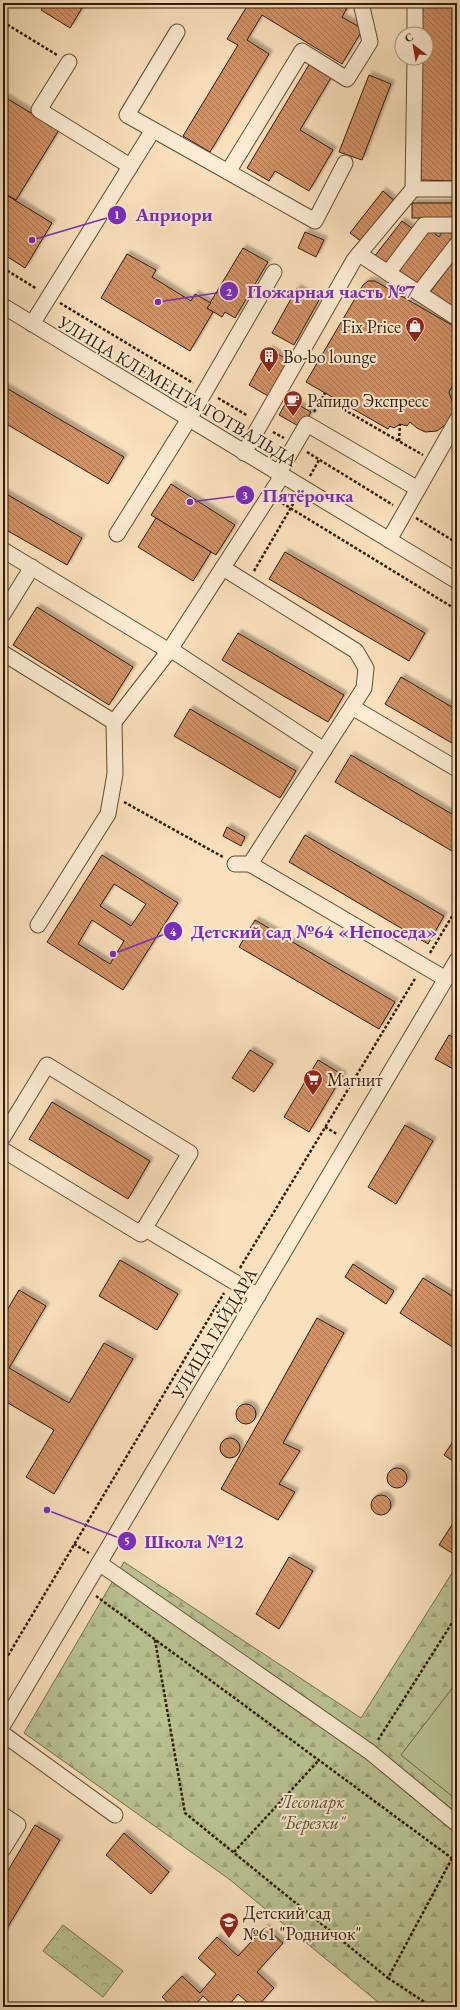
<svg xmlns="http://www.w3.org/2000/svg" width="460" height="2010" font-family="'EB Garamond',serif">
<defs>
<pattern id="forest-firs" width="22" height="20" patternUnits="userSpaceOnUse"><rect width="22" height="20" fill="#bac494"/><path d="M5 1l3.5 6h-7zM16 11l3.5 6h-7z" fill="#a0a87e"/></pattern>
<pattern id="park-crowns" width="20" height="18" patternUnits="userSpaceOnUse"><rect width="20" height="18" fill="#bac494"/><path d="M2 6a3 3 0 1 1 6 0M12 15a3 3 0 1 1 6 0" fill="none" stroke="#a0a87e"/></pattern>
<pattern id="building-back-hatch" width="6" height="6" patternUnits="userSpaceOnUse"><rect width="6" height="6" fill="#d29266"/><path d="M-1 5l2 2M0 0l6 6M5-1l2 2" fill="none" stroke="#ab7652"/></pattern>
<filter id="shadow"><feDropShadow dx="3.5" dy="-3.5" stdDeviation="1" flood-color="#0004"/></filter>
</defs>
<rect width="100%" height="100%" fill="#fae1bd"/>
<filter id="stains"><feTurbulence type="fractalNoise" baseFrequency=".005" numOctaves="4"/><feColorMatrix values="0 0 0 0 .2 0 0 0 0 .09 0 0 0 0 .02 0 0 0 .5 -.17"/></filter>
<radialGradient id="worn" r=".72"><stop offset=".6" stop-color="#630" stop-opacity="0"/><stop offset="1" stop-color="#630" stop-opacity=".3"/></radialGradient>
<!-- forest -->
<polygon fill="url(#forest-firs)" stroke="#74704e" points="124,1562 361,1718 457,1565 457,1682 401,1755 457,1800 457,2007 384,2007 229,1879 24,1733"/>
<!-- park -->
<polygon fill="url(#park-crowns)" stroke="#74704e" points="63,1925 123,1971 103,1997 43,1951"/>
<!-- garden -->
<polygon fill="#bac494" stroke="#74704e" points="457,1682 457,1800 401,1755"/>
<!-- building -->
<g fill="url(#building-back-hatch)" stroke="#2f1b08" fill-rule="evenodd" filter="url(#shadow)">
<polygon points="46,3 85,3 70,28 41,10"/>
<polygon points="249,3 350,3 342,17 363,29 342,64 262,15 247,40 269,54 210,152 183,136 238,45 227,39"/>
<polygon points="423,3 457,3 455,181 421,180 422,58 426,58 426,34 422,34"/>
<polygon points="310,63 332,76 300,130 333,150 309,191 275,171 269,181 247,168"/>
<polygon points="369,75 391,84 362,160 339,152"/>
<polygon points="3,96 59,130 16,200 3,192"/>
<polygon points="383,191 395,201 362,242 350,233"/>
<polygon points="8,196 52,223 25,268 3,254 3,204"/>
<rect x="412" y="203" width="45" height="15"/>
<polygon points="402,221 414,230 386,266 374,257"/>
<polygon points="445,228 457,238 420,288 397,270 429,229 439,237"/>
<polygon points="305,232 324,240 316,257 298,248"/>
<polygon points="243,248 268,262 235,318 225,312 222,317 207,308"/>
<polygon points="127,254 156,270 152,277 191,301 195,294 211,303 207,308 213,312 190,351 101,298"/>
<polygon points="457,255 457,311 429,294"/>
<polygon points="368,281 375,281 457,328 457,378 449,392 454,407 453,414 449,422 437,431 425,432 417,428 410,422 407,426 400,424 394,428 390,426 388,429 306,382 363,285"/>
<polygon points="297,288 319,300 294,345 272,333"/>
<polygon points="269,349 290,361 270,397 249,385"/>
<polygon points="3,386 124,457 108,484 3,422"/>
<polygon points="288,399 311,412 302,428 279,415"/>
<polygon points="171,484 235,525 216,555 151,515"/>
<polygon points="3,492 82,538 67,565 3,528"/>
<polygon points="156,518 211,552 193,581 138,547"/>
<polygon points="285,552 425,633 409,661 269,579"/>
<polygon points="37,607 133,667 109,705 13,645"/>
<polygon points="238,633 344,695 328,722 222,660"/>
<polygon points="401,677 457,710 457,746 385,704"/>
<polygon points="190,709 296,771 280,798 174,736"/>
<polygon points="351,755 457,817 457,854 335,782"/>
<polygon points="227,827 245,837 241,846 223,836"/>
<polygon points="305,835 444,916 428,944 289,862"/>
<path d="M102,855L178,903L123,990L47,942ZM114,884L146,904L131,926L100,906ZM92,920L124,941L110,964L78,944Z"/>
<polygon points="255,920 395,1002 379,1029 239,947"/>
<polygon points="449,1035 457,1040 457,1071 435,1059"/>
<polygon points="250,1050 273,1064 254,1092 232,1078"/>
<polygon points="318,1060 343,1075 309,1132 284,1117"/>
<polygon points="52,1102 150,1161 128,1199 29,1139"/>
<polygon points="405,1125 433,1141 396,1204 368,1187"/>
<polygon points="120,1260 178,1294 157,1330 99,1296"/>
<polygon points="353,1264 394,1291 386,1304 345,1277"/>
<polygon points="423,1278 457,1299 457,1350 400,1313"/>
<polygon points="19,1290 46,1306 9,1368 69,1403 104,1343 133,1359 54,1494 26,1477 54,1430 3,1400 3,1317"/>
<polygon points="317,1318 344,1333 283,1443 300,1451 279,1484 295,1492 278,1520 221,1489"/>
<circle cx="246" cy="1414" r="10"/>
<polygon points="456,1437 457,1438 457,1464 444,1455"/>
<circle cx="230" cy="1448" r="10"/>
<circle cx="397" cy="1478" r="10"/>
<circle cx="381" cy="1505" r="10"/>
<polygon points="457,1517 457,1556 439,1545"/>
<polygon points="289,1557 313,1571 279,1629 256,1614"/>
<polygon points="35,1825 60,1840 3,1935 3,1879"/>
<polygon points="124,1833 169,1872 151,1894 106,1855"/>
<polygon points="265,1927 283,1943 257,1972 274,1988 257,2007 253,2007 238,1994 227,2007 215,2007 203,1996 193,2007 173,2007 162,1997 182,1976 200,1993 216,1974 198,1958 217,1937 238,1956"/>
</g>
<g fill="none" stroke-linecap="round" stroke-linejoin="round">
<!-- minor casing -->
<g stroke="#624c35" stroke-width="17">
<g id="minor">
<polyline points="177,32 127,115 315,221 345,163"/>
<polyline points="415,34 415,3"/>
<polyline points="69,62 39,110 130,166"/>
<polyline points="228,172 302,51 347,79 370,42 361,3"/>
<polyline points="413,189 457,189"/>
<polyline points="359,254 457,318"/>
<polyline points="388,273 424,225 457,225"/>
<polyline points="419,293 457,244"/>
<polyline points="3,306 457,581"/>
<polyline points="32,324 153,130"/>
<polyline points="244,453 354,260 413,189 415,58"/>
<polyline points="278,474 307,424 418,489"/>
<polyline points="117,534 189,419 274,272"/>
<polyline points="389,540 457,420"/>
<polyline points="3,550 169,651 282,476"/>
<polyline points="223,568 356,651 366,668 364,688 250,864 235,864"/>
<polyline points="3,614 32,567"/>
<polyline points="170,649 324,750"/>
<polyline points="3,653 114,722 169,651"/>
<polyline points="352,707 457,769"/>
<polyline points="250,864 446,979"/>
<polyline points="38,925 108,814 115,774 114,722"/>
<polyline points="3,1137 47,1065 190,1153 141,1234 3,1150"/>
<polyline points="144,1228 258,1296"/>
<polyline points="99,1563 370,1752 457,1824"/>
<polyline points="3,1725 457,960"/>
<polyline points="3,1734 115,1815"/>
<polyline points="3,1815 18,1825 3,1849"/>
</g>
</g>
<!-- path -->
<g stroke="#2f1b08" stroke-width="2.5" stroke-dasharray="3 2" stroke-linecap="butt">
<polyline points="3,22 57,55"/>
<polyline points="3,268 37,289"/>
<polyline points="60,303 193,383"/>
<polyline points="322,397 423,455"/>
<polyline points="218,398 248,416"/>
<polyline points="314,412 325,393"/>
<polyline points="273,432 284,438"/>
<polyline points="399,441 400,424"/>
<polyline points="307,452 393,505"/>
<polyline points="310,476 319,460"/>
<polyline points="282,503 457,610"/>
<polyline points="416,518 457,543"/>
<polyline points="254,571 296,499"/>
<polyline points="124,802 223,857"/>
<polyline points="430,953 457,908"/>
<polyline points="325,1127 337,1134"/>
<polyline points="240,1268 416,977"/>
<polyline points="74,1544 89,1553"/>
<polyline points="96,1596 453,1859"/>
<polyline points="155,1640 185,1813 388,1978 457,1849"/>
<polyline points="3,1664 224,1293"/>
<polyline points="378,1740 457,1615"/>
<polyline points="234,1852 319,1760"/>
<polyline points="388,1978 432,2007"/>
</g>
<!-- minor -->
<use href="#minor" stroke="#fcecd4" stroke-width="15"/>
</g>
<!-- icons -->
<defs>
<g id="shop-pin" transform="scale(1)"><path d="M0 17L-7.5 6A9.5 9.5 0 1 1 7.5 6Z" fill="#8f2418" stroke="#fcecd4"/><path d="M-5-2.5h2.3a2.7 3.5 0 0 1 5.4 0H5L5.5 6h-11ZM-1.5-2.5h3a1.5 2.3 0 0 0-3 0Z" fill="#fff"/></g>
<g id="building-pin" transform="scale(1)"><path d="M0 17L-7.5 6A9.5 9.5 0 1 1 7.5 6Z" fill="#8f2418" stroke="#fcecd4"/><path d="M-4-6H4V6H1V3H-1V6H-4ZM-2.5-4.3h1.7v1.8h-1.7ZM.8-4.3h1.7v1.8H.8ZM-2.5-1h1.7V.8h-1.7ZM.8-1h1.7V.8H.8Z" fill="#fff"/></g>
<g id="cafe-pin" transform="scale(1)"><path d="M0 17L-7.5 6A9.5 9.5 0 1 1 7.5 6Z" fill="#8f2418" stroke="#fcecd4"/><path d="M-5.5-4.5H6V0H3Q3 3.5 0 3.5H-2.5Q-5.5 3.5-5.5 0ZM3-3.2v2h1.7v-2ZM-6 4.5H4V6H-6Z" fill="#fff"/></g>
<g id="supermarket-pin" transform="scale(1)"><path d="M0 17L-7.5 6A9.5 9.5 0 1 1 7.5 6Z" fill="#8f2418" stroke="#fcecd4"/><path d="M-6-5.5h2.5l.6 2H6L4.5 2H-2.5L-4.4-4H-6ZM-1.5 3.2a1.3 1.3 0 1 0 .1 0ZM3 3.2a1.3 1.3 0 1 0 .1 0Z" fill="#fff"/></g>
<g id="school-pin" transform="scale(1)"><path d="M0 17L-7.5 6A9.5 9.5 0 1 1 7.5 6Z" fill="#8f2418" stroke="#fcecd4"/><path d="M0-5L7-2L0 1L-7-2ZM-4 1L0 2.5L4 1V4Q0 6-4 4Z" fill="#fff"/></g>
</defs>
<g fill-rule="evenodd">
<use href="#shop-pin" x="415" y="326"/>
<use href="#building-pin" x="269" y="356"/>
<use href="#cafe-pin" x="293" y="400"/>
<use href="#supermarket-pin" x="313" y="1079"/>
<use href="#school-pin" x="229" y="1922"/>
</g>
<g text-anchor="middle" dominant-baseline="central" stroke-width="4" stroke-linejoin="round" paint-order="stroke">
<!-- poi labels -->
<g font-size="18" fill="#2f1b08" stroke="#fcecd4" text-anchor="start">
<text x="401" y="326" text-anchor="end">Fix Price</text>
<text x="283" y="356">Bo-bo lounge</text>
<text x="307" y="400">Рапидо Экспресс</text>
<text x="327" y="1079">Магнит</text>
<text x="243" y="1912">Детский сад<tspan x="243" dy="21">№61 "Родничок"</tspan></text>
</g>
<!-- street labels -->
<g font-size="18" fill="#2f1b08" stroke="#fcecd4">
<text transform="translate(178 391) rotate(31)">УЛИЦА КЛЕМЕНТА ГОТВАЛЬДА</text>
<text transform="translate(214 1333) rotate(-59)">УЛИЦА ГАЙДАРА</text>
</g>
<!-- park labels -->
<g font-size="18" font-style="italic" fill="#594e32" stroke="#fcecd4">
<text x="312" y="1801">Лесопарк<tspan x="312" dy="21">"Березки"</tspan></text>
</g>
</g>
<!-- callouts -->
<path fill="none" stroke="#7b2cbf" stroke-width="1.5" d="M32 240L117 215M158 302L229 291M190 502L245 495M113 954L173 931M47 1510L127 1541"/>
<g fill="#7b2cbf" stroke="#fcecd4" stroke-width="1.5">
<circle cx="32" cy="240" r="4"/>
<circle cx="158" cy="302" r="4"/>
<circle cx="190" cy="502" r="4"/>
<circle cx="113" cy="954" r="4"/>
<circle cx="47" cy="1510" r="4"/>
<circle cx="117" cy="215" r="10"/>
<circle cx="229" cy="291" r="10"/>
<circle cx="245" cy="495" r="10"/>
<circle cx="173" cy="931" r="10"/>
<circle cx="127" cy="1541" r="10"/>
</g>
<g font-size="12" text-anchor="middle" font-weight="bold" fill="#fff">
<text x="117" y="219">1</text>
<text x="229" y="296">2</text>
<text x="245" y="499">3</text>
<text x="173" y="936">4</text>
<text x="127" y="1545">5</text>
</g>
<g font-size="19" text-anchor="middle" font-weight="bold" fill="#7b2cbf" stroke="#fcecd4" stroke-width="4" stroke-linejoin="round" paint-order="stroke">
<text x="174" y="221">Априори</text>
<text x="331" y="298">Пожарная часть №7</text>
<text x="308" y="502">Пятёрочка</text>
<text x="314" y="938">Детский сад №64 «Непоседа»</text>
<text x="194" y="1548">Школа №12</text>
</g>
<!-- margin -->
<rect width="460" height="2010" fill="none" stroke="#fae1bd" stroke-width="16"/>
<rect x="4" y="4" width="452" height="2002" fill="none" stroke="#2f1b08" stroke-width="2"/>
<rect x="8" y="8" width="444" height="1994" fill="none" stroke="#2f1b08"/>
<!-- north arrow -->
<g transform="translate(414 46) rotate(329)"><circle r="19" fill="#fcecd4" stroke="#aa9882"/>
<path d="M0-3L7 15L0 10L-7 15Z" fill="#8f2418"/>
<text y="-6" font-size="11" font-weight="bold" text-anchor="middle" fill="#2f1b08">С</text>
</g>
<rect width="100%" height="100%" filter="url(#stains)"/>
<rect width="100%" height="100%" fill="url(#worn)"/>
</svg>
